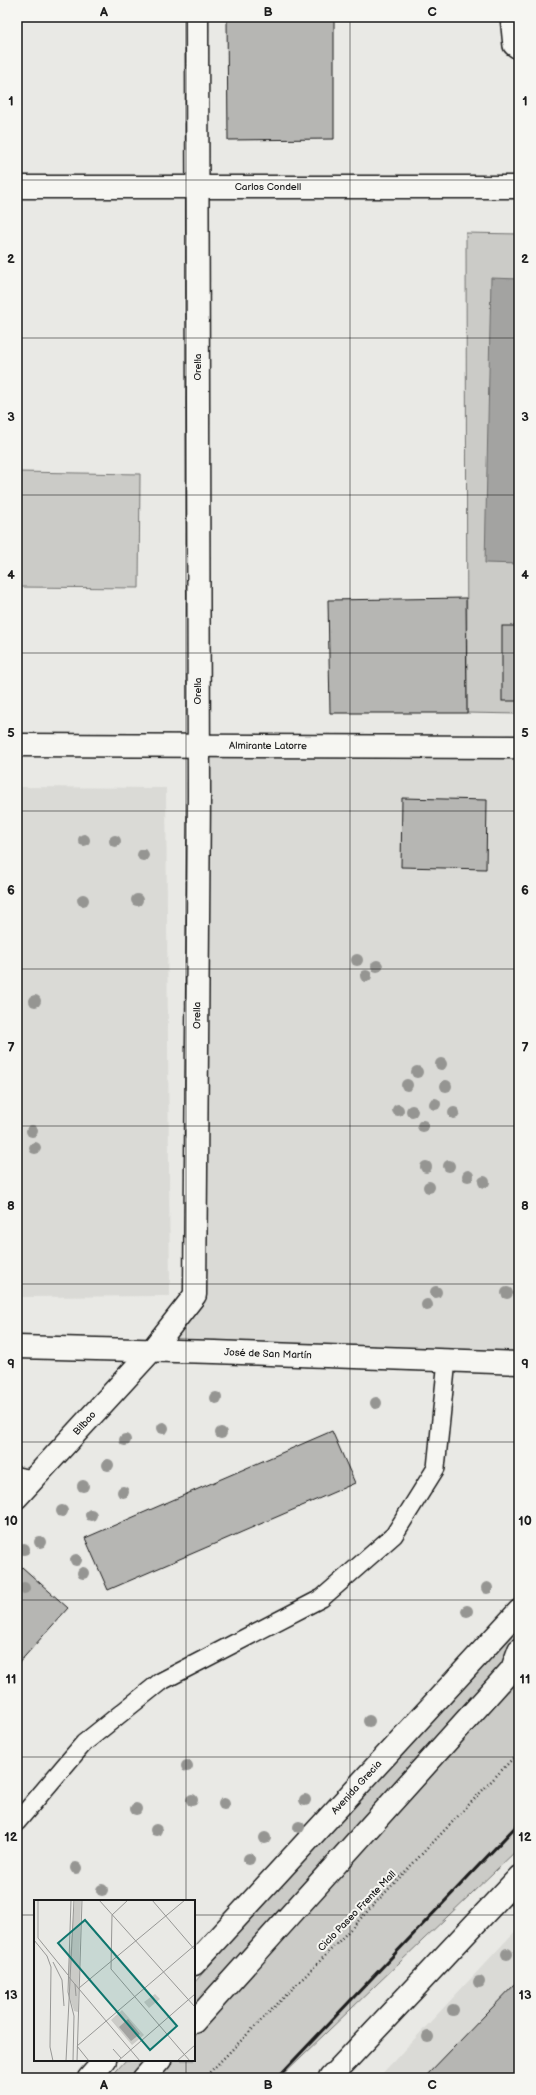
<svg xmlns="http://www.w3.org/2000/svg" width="536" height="2095" font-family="'Balsamiq Sans',sans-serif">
<rect width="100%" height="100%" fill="#e9e9e5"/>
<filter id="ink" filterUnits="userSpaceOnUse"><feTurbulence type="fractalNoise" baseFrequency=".025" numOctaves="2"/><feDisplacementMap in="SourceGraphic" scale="8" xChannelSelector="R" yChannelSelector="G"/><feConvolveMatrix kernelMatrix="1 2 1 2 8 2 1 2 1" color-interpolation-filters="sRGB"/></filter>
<g filter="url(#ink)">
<!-- built -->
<g fill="#dadad6">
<polygon points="198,746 519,747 519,1363 152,1350 195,1295"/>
<polygon points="17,787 166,788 170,1296 17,1297"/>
<polygon points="519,1927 519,2078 378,2078"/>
</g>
<!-- green -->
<g fill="#cbcbc7" stroke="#747472">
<polygon points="466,233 519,234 519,714 467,713"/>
<polygon points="17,472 140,474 139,588 17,587"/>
<polygon points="519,1614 519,1848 279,2078 110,2078 126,2060 194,2060 194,1983"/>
</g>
<!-- water -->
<polygon fill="#a3a3a1" stroke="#6d6d6c" points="491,278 519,279 519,564 485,563"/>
<!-- building -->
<g fill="#b6b6b3" stroke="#1c1c1c">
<polygon points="227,17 334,17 334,139 228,140"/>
<polygon points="466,598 467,713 330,713 328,600"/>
<rect x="502" y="626" width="17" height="75"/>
<polygon points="402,798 487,800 486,869 401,867"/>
<polygon points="332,1431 355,1483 108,1590 85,1538"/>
<polygon points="22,1567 68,1608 17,1665 17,1572"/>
<polygon points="519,1980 519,2078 424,2078"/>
</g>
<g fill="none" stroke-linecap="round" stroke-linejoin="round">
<!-- service casing -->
<g stroke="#1c1c1c" stroke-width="20">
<g id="service">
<polyline points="509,17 512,46 519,51"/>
<polyline points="17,1476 34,1479"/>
<polyline points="17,1822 84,1743 160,1682 322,1598 394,1535 436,1468 447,1360"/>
</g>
</g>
<!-- tertiary casing -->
<g stroke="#1c1c1c" stroke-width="25">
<g id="tertiary">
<path id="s1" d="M17,1347L215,1352L519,1363"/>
<path id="s2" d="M17,1497L152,1350L195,1295L199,795L197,17"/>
</g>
</g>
<!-- secondary casing -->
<g stroke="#1c1c1c" stroke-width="25">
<g id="secondary">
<path id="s3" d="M17,187H519"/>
<path id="s4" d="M17,745L519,747"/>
</g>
</g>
<!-- trunk casing -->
<g stroke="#1c1c1c" stroke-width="25">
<g id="trunk">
<path id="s5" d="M194,1964L519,1611"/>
<polyline points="194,2022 512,1669 519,1650"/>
<polyline points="89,2078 105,2060"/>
<polyline points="144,2078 160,2060"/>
<polyline points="330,2078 519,1877"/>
</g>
</g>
<!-- path -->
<polyline stroke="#1c1c1c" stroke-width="2.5" stroke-dasharray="1 3" stroke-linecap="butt" points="204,2078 322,1959 519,1752"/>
<!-- service -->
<use href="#service" stroke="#f6f6f2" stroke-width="17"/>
<!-- tertiary -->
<use href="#tertiary" stroke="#f6f6f2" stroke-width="22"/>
<!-- secondary -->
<use href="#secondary" stroke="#f6f6f2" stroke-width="22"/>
<!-- trunk -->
<use href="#trunk" stroke="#f6f6f2" stroke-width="22"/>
<!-- rail -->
<polyline stroke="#1c1c1c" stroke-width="3" points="277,2078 519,1823"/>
</g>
<!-- trees -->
<g fill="#959592">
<circle cx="84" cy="840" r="6"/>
<circle cx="115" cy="841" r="6"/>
<circle cx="143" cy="855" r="6"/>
<circle cx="83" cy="900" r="6"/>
<circle cx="137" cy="900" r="6"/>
<circle cx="357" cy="960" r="6"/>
<circle cx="377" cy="966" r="6"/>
<circle cx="366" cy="976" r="6"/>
<circle cx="35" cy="1001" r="6"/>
<circle cx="441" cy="1064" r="6"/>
<circle cx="417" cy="1072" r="6"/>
<circle cx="407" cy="1085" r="6"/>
<circle cx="446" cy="1086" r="6"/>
<circle cx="435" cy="1104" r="6"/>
<circle cx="398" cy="1110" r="6"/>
<circle cx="412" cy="1111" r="6"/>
<circle cx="454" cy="1113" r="6"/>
<circle cx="423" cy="1126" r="6"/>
<circle cx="32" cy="1131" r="6"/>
<circle cx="35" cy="1148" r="6"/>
<circle cx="449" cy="1166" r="6"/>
<circle cx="426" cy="1167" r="6"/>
<circle cx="468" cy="1176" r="6"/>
<circle cx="484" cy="1182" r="6"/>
<circle cx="429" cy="1187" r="6"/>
<circle cx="436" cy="1292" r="6"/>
<circle cx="507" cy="1293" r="6"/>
<circle cx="427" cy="1305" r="6"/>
<circle cx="216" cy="1398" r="6"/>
<circle cx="376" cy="1403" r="6"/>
<circle cx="163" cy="1428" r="6"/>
<circle cx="221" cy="1433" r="6"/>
<circle cx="125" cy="1440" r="6"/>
<circle cx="108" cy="1465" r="6"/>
<circle cx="83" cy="1486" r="6"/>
<circle cx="123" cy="1492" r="6"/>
<circle cx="62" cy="1511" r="6"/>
<circle cx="91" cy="1515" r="6"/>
<circle cx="40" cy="1542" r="6"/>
<circle cx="24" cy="1549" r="6"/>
<circle cx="76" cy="1560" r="6"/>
<circle cx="83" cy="1573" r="6"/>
<circle cx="24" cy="1588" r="6"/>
<circle cx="487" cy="1588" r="6"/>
<circle cx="467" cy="1611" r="6"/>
<circle cx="369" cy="1721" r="6"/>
<circle cx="187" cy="1766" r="6"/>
<circle cx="192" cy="1800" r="6"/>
<circle cx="305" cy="1800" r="6"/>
<circle cx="224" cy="1804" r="6"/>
<circle cx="136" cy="1809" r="6"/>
<circle cx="299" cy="1827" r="6"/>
<circle cx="156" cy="1830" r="6"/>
<circle cx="265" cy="1838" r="6"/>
<circle cx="249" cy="1859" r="6"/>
<circle cx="76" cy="1868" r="6"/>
<circle cx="102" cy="1890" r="6"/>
<circle cx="507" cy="1954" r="6"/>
<circle cx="479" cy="1982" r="6"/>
<circle cx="453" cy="2010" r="6"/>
<circle cx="428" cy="2037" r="6"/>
</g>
</g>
<!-- grid -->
<path fill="none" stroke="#1c1c1c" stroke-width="1" stroke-opacity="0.55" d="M186,17V1901M350,17V2078M17,180H519M17,338H519M17,495H519M17,653H519M17,811H519M17,969H519M17,1126H519M17,1284H519M17,1442H519M17,1600H519M17,1757H519M17,1915H35M194,1915H519M186,2060V2078"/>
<g text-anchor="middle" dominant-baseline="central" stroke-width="4" stroke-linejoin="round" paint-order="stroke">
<!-- street labels -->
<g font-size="10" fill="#1c1c1c" stroke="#f6f6f2">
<text stroke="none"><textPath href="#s3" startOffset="251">Carlos Condell</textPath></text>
<text transform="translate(198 367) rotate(-90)">Orella</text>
<text transform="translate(198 691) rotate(-90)">Orella</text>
<text stroke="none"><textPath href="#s4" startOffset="251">Almirante Latorre</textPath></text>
<text stroke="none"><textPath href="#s2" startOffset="549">Orella</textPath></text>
<text stroke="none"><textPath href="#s1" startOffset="251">José de San Martín</textPath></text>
<text stroke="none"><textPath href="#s2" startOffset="100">Bilbao</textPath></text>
<text stroke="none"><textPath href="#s5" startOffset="240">Avenida Grecia</textPath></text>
<text transform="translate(357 1911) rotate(-46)">Ciclo Paseo Frente Mall</text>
</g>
</g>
<!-- overview -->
<g transform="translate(34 1900)">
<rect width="161" height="161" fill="#e9e9e5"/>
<path d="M41,0H47L44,112L40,111L36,98L34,73ZM121,94L126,99L115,108L110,102ZM88,110L110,135L98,145L77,120Z" fill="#cbcbc7"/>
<path d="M94,119L106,134L97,141L85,127Z" fill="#a3a3a1"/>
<path fill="none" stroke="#979795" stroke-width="1" d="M4,0V38L34,75M37,0L34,92L40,116L39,161M65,0L161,107M94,0L78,15L77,69L156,161M118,0L161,50M0,40L13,56L17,67L16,147L19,161M19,62L28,80L30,106M34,76L106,161M41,84L42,96M45,88L151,0M79,149L87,158M32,161L40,0M43,161L48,0M55,161L43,146L161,45M84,161L161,94M143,161L161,145"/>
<path fill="#0f766e" fill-opacity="0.15" stroke="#0f766e" stroke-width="2" d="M51,20L143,126L116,150L24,43Z"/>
<rect width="161" height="161" fill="none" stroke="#1c1c1c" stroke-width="2"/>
</g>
<!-- margin -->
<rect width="536" height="2095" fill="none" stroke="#f6f6f2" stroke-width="44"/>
<rect x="22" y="22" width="492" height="2051" fill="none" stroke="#1c1c1c" stroke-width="1.5"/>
<g font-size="13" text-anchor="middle" font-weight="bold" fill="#1c1c1c">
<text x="104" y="16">A</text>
<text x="268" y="16">B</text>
<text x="432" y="16">C</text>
<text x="11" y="105">1</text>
<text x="525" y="105">1</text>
<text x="11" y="263">2</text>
<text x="525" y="263">2</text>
<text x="11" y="421">3</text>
<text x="525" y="421">3</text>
<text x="11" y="579">4</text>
<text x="525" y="579">4</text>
<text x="11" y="737">5</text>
<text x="525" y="737">5</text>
<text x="11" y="894">6</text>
<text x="525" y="894">6</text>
<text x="11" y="1052">7</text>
<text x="525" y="1052">7</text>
<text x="11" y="1210">8</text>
<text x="525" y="1210">8</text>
<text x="11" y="1368">9</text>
<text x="525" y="1368">9</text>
<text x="11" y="1525">10</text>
<text x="525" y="1525">10</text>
<text x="11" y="1683">11</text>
<text x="525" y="1683">11</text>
<text x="11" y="1841">12</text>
<text x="525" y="1841">12</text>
<text x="11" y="1999">13</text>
<text x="525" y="1999">13</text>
<text x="104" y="2089">A</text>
<text x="268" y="2089">B</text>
<text x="432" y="2089">C</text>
</g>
</svg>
